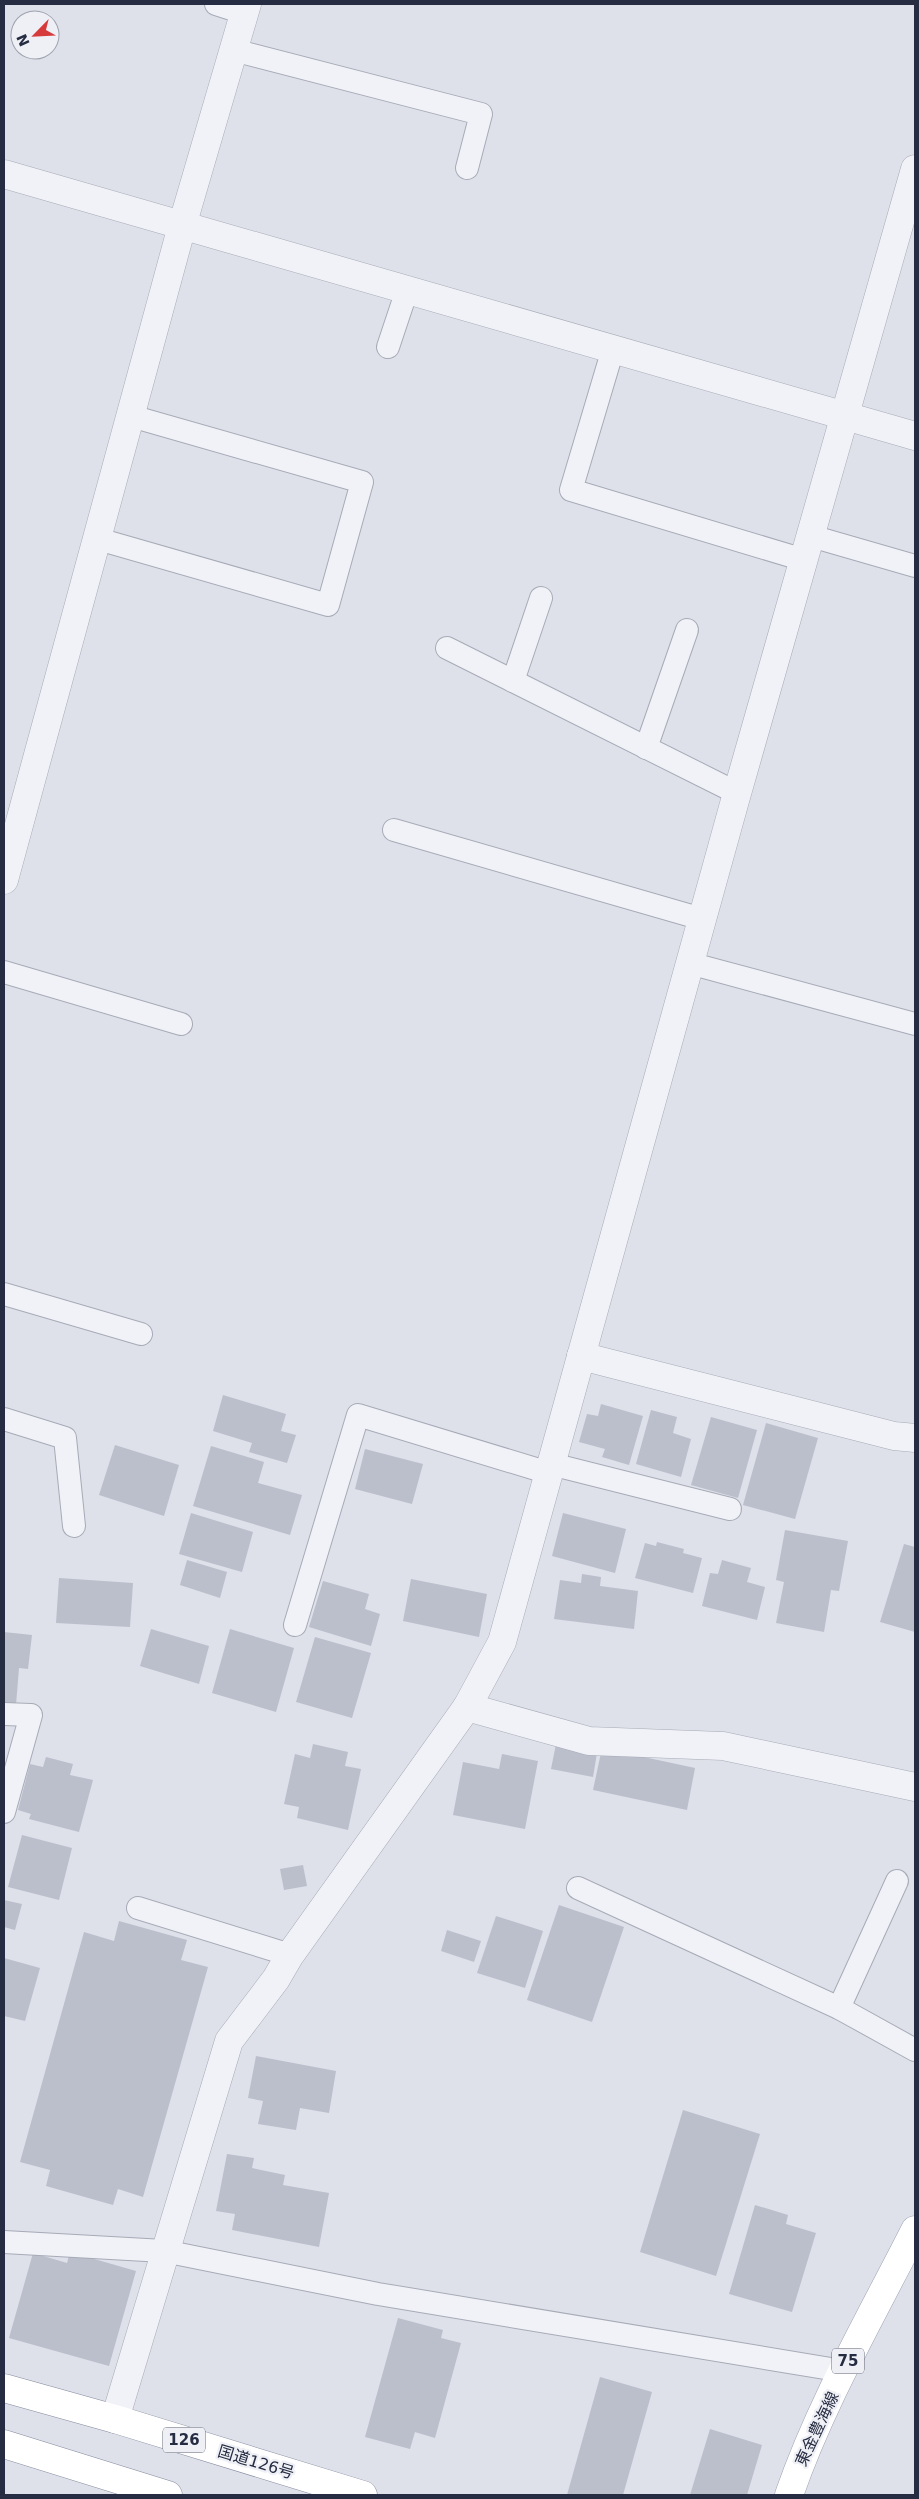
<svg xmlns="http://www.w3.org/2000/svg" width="919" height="2499" font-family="'DejaVu Sans','Noto Sans JP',sans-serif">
<rect width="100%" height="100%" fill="#dee1e9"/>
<!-- building -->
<g fill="#bbbfcc">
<polygon points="223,1395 286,1414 281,1431 296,1435 287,1463 249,1452 252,1443 213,1431"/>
<polygon points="601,1404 643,1416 629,1465 602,1457 605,1449 579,1442 587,1414 598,1416"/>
<polygon points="651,1410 677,1417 673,1433 691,1439 681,1477 636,1464"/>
<polygon points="711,1417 757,1430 738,1498 691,1485"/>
<polygon points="766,1423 818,1438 795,1519 743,1505"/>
<polygon points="115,1445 179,1465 164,1516 99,1495"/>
<polygon points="211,1446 264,1462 258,1483 302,1495 290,1535 193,1506"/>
<polygon points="365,1449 423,1464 412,1504 355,1489"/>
<polygon points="191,1513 253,1532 242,1572 179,1554"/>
<polygon points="563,1513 626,1529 615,1573 552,1556"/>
<polygon points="785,1530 848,1541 839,1591 831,1590 824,1632 776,1623 784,1582 776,1580"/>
<polygon points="657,1542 684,1549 683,1553 702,1558 693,1593 635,1578 645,1543 656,1546"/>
<polygon points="904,1544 915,1547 915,1632 880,1622"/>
<polygon points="187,1560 227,1572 220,1598 180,1585"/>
<polygon points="722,1560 751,1568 747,1582 765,1587 757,1620 702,1606 710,1573 718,1574"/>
<polygon points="582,1574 601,1577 600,1586 638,1591 634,1629 554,1619 560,1580 581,1583"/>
<polygon points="59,1578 133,1583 130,1627 56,1623"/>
<polygon points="411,1579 487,1594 479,1637 403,1621"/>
<polygon points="323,1581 369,1594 365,1609 380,1614 371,1646 309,1627"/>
<polygon points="151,1629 209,1646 199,1684 140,1666"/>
<polygon points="230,1629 294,1648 276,1712 212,1693"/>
<polygon points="4,1632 32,1635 28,1669 19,1668 16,1705 4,1703"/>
<polygon points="315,1637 371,1653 352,1718 296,1702"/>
<polygon points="313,1744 348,1752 345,1766 361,1769 348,1830 297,1818 299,1807 284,1804 295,1754 310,1758"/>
<polygon points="556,1744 597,1753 593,1777 551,1769"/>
<polygon points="602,1748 695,1768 687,1810 593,1790"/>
<polygon points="502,1754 538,1761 525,1829 453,1815 463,1762 499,1769"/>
<polygon points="46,1757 73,1764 70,1775 93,1780 79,1832 29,1819 31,1814 18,1810 30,1764 43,1767"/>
<polygon points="22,1835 72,1848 59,1900 8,1887"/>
<polygon points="303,1865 307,1886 284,1890 280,1869"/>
<polygon points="4,1900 22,1904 15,1930 4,1927"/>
<polygon points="559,1905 624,1927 592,2022 527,2000"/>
<polygon points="496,1916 543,1931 525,1988 477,1973"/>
<polygon points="119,1921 187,1940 181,1960 208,1967 143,2197 118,2189 113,2205 46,2186 50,2170 20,2162 84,1932 114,1941"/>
<polygon points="447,1930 481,1941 474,1962 441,1951"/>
<polygon points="4,1958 40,1968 25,2021 4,2016"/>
<polygon points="256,2056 336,2071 329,2113 300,2108 296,2130 258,2124 263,2101 248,2098"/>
<polygon points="683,2110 760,2134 716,2276 640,2252"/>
<polygon points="227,2154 254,2158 252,2168 285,2175 283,2185 329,2193 319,2247 232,2230 235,2214 216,2211"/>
<polygon points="755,2205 788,2215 786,2224 816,2233 792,2312 729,2294"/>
<polygon points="70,2252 136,2271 109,2366 9,2338 33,2253 67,2263"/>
<polygon points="398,2318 443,2330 441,2338 461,2343 435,2438 415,2432 410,2449 365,2437"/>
<polygon points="600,2377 652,2392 623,2495 567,2495"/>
<polygon points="710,2429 762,2445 747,2495 690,2495"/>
</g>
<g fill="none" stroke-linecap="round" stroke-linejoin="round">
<!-- lane casing -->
<g stroke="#a7abb7" stroke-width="24">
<g id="lane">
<polyline points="216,4 244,13"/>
<polyline points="233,50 481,114 467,168"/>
<polyline points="388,347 407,290"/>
<polyline points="613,349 571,490 804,560"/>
<polyline points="811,536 915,566"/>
<polyline points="98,539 328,605 362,482 131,416"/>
<polyline points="447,648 737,793"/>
<polyline points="513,681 541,598"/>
<polyline points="646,748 687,630"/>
<polyline points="394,830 702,919"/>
<polyline points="689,963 915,1024"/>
<polyline points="4,972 181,1024"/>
<polyline points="4,1294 141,1334"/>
<polyline points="4,1419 65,1438 74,1526"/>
<polyline points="551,1464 730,1509"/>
<polyline points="295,1625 358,1415 549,1473"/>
<polyline points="4,1714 31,1715 4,1812"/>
<polyline points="578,1888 839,2008 915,2050"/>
<polyline points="138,1908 290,1955"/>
<polyline points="839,2008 897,1881"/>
<polyline points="4,2242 164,2251 378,2294 843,2371"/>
</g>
</g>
<!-- street casing -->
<g stroke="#a7abb7" stroke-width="29">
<g id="street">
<polyline points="4,174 915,436"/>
<polyline points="4,880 182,226 247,4"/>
<polyline points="581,1356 894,1436 915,1438"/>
<polyline points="467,1707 589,1741 723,1746 915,1787"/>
<polyline points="115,2419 229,2041 276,1979 290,1955 467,1707 502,1642 734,804 915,169"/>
</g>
</g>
<!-- primary casing -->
<g stroke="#9da3b5" stroke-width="29">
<path id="primary" d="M789,2495C821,2403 871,2317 915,2230"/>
</g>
<!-- highway casing -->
<g stroke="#858ba0" stroke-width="29">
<g id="highway">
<polyline points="4,2388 115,2419 363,2495"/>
<polyline points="4,2444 168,2495"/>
</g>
</g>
<!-- lane -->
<use href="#lane" stroke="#f1f2f7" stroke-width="22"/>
<!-- street -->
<use href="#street" stroke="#f1f2f7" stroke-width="28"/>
<!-- primary -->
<use href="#primary" stroke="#fff" stroke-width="28"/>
<!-- highway -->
<use href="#highway" stroke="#fff" stroke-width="28"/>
</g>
<g text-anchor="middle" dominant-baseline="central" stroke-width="4.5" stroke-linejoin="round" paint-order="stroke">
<!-- shield labels -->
<g fill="#eef0f6" stroke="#626777" stroke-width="1">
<rect x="832" y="2348.5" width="32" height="25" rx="4"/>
<rect x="163" y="2427.5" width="42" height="25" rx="4"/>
</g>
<g font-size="15" font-weight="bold" fill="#262c41">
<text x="848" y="2361">75</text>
<text x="184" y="2440">126</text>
</g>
<!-- street labels -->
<g font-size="16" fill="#262c41" stroke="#eef0f6">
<text transform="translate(817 2429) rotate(-65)">東金豊海線</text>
<text transform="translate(256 2462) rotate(17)">国道126号</text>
</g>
</g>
<!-- border -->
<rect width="919" height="2499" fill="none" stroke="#262c41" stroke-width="10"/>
<!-- north arrow -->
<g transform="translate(35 35) rotate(246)"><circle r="24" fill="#eef0f6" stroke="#9ea2ae"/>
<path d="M0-4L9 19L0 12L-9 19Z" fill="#d73a3a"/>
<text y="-8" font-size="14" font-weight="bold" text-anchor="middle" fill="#262c41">N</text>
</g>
</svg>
